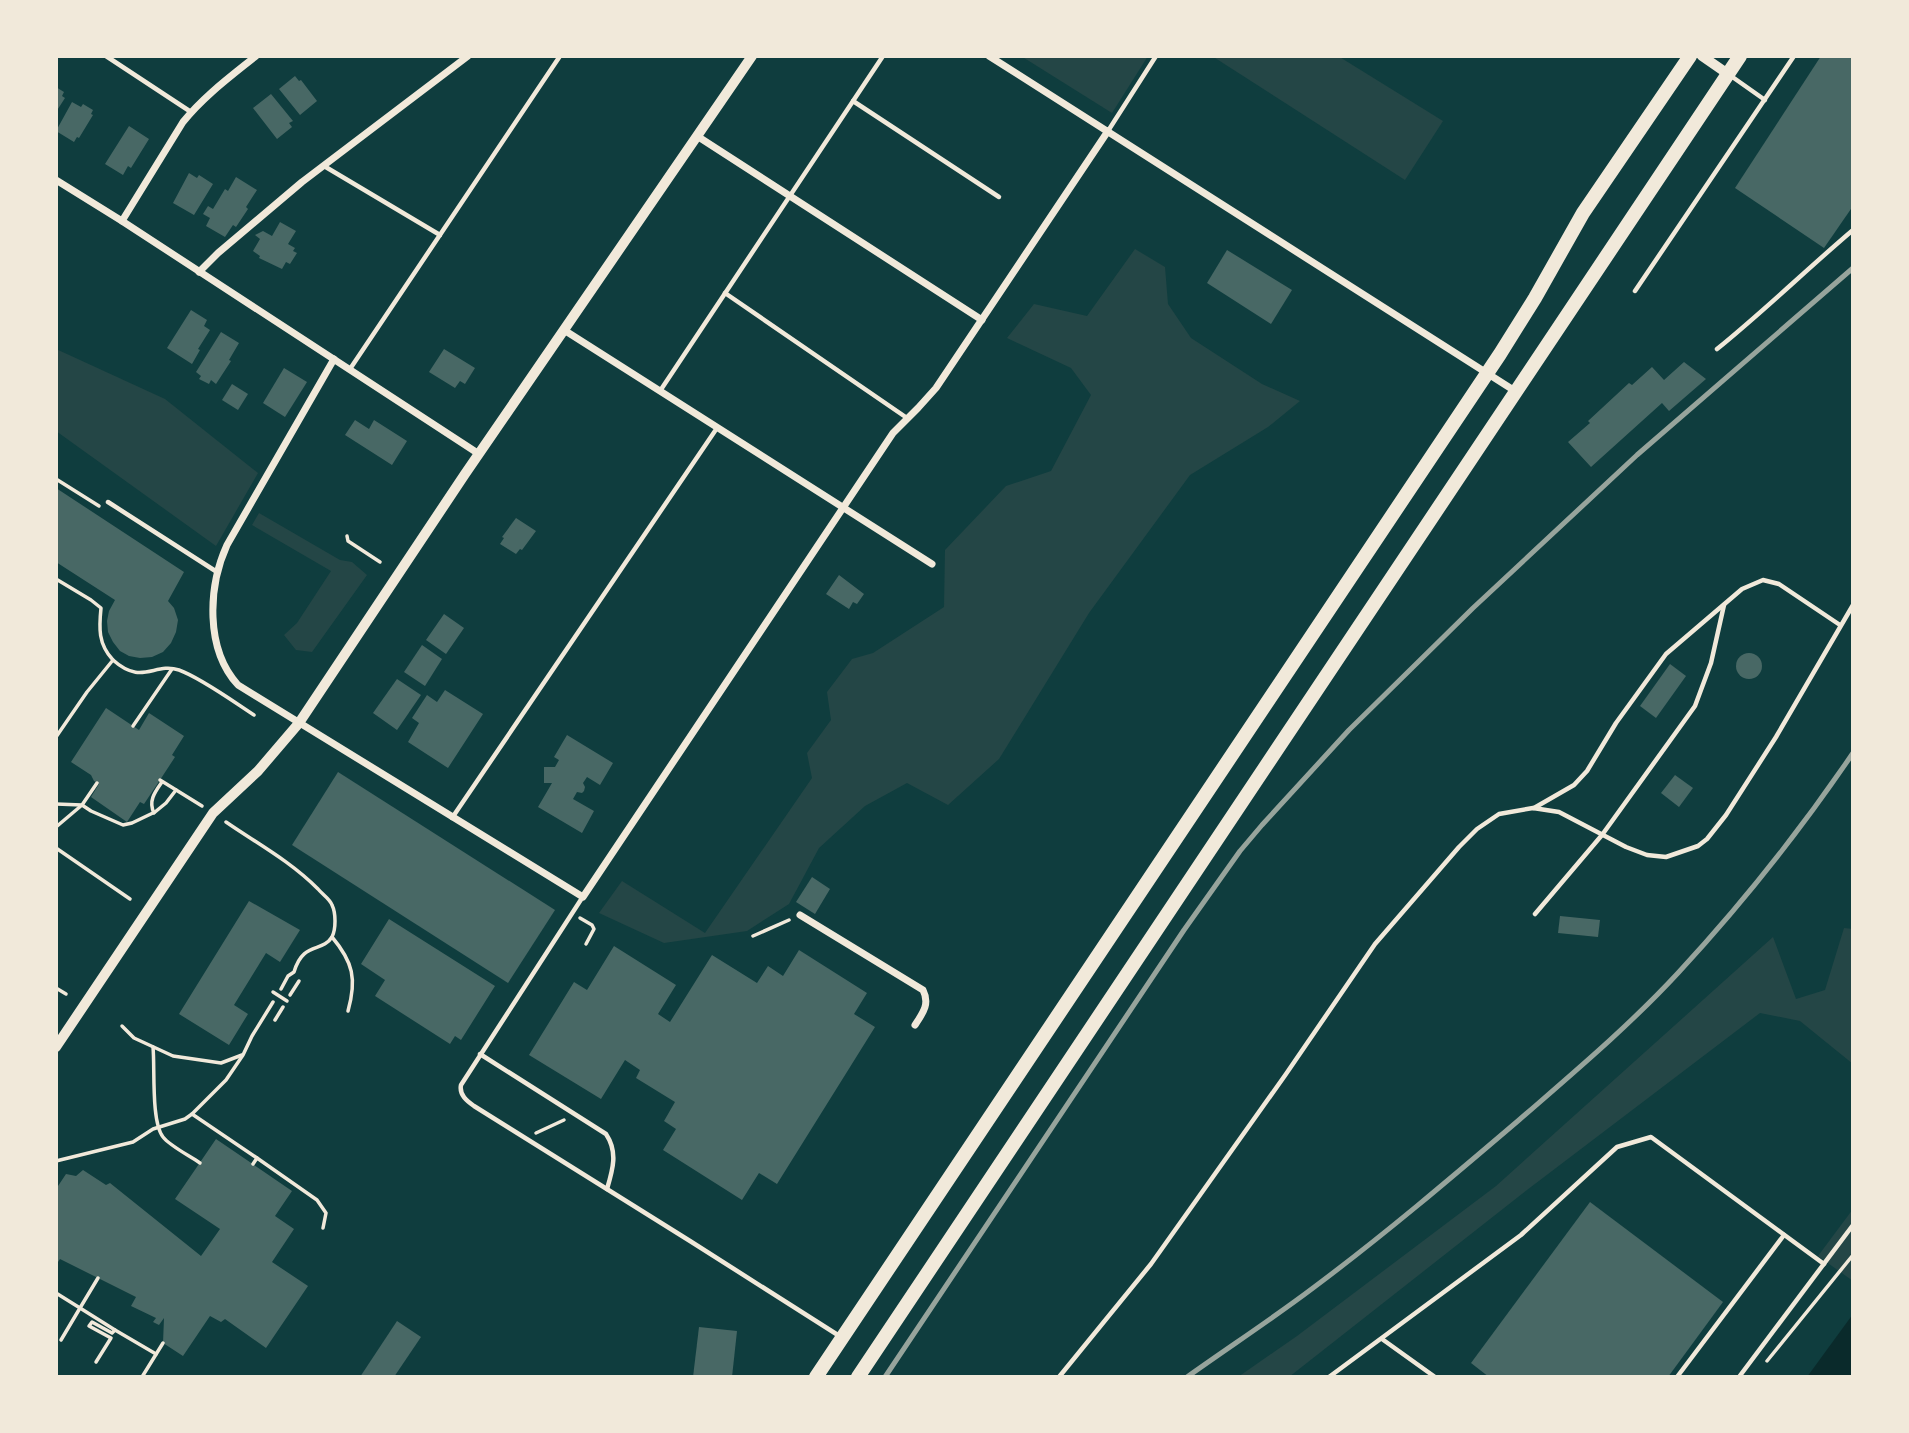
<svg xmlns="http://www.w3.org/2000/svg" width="1909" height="1433" font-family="Helvetica,sans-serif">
<rect width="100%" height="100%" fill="#0f3d3e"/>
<!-- green -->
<g fill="#244646">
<polygon points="1021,56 1148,56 1112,113"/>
<polygon points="1212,56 1338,56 1443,121 1405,180"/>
<polygon points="1135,249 1165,267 1168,304 1191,338 1262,384 1300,401 1268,427 1190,475 1089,613 999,759 948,805 907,783 865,806 819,848 789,904 747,931 664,943 599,913 622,881 705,933 812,778 807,753 831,720 827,692 852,659 873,653 944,607 945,550 1006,486 1051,471 1091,395 1071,368 1007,338 1034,304 1087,316"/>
<polygon points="56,349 165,399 258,473 216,546 56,431"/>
<polygon points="259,513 340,560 352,562 367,575 312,652 296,650 284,635 297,623 331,571 252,525"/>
<polygon points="1844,928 1853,929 1853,1064 1800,1021 1760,1013 1527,1190 1289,1377 1238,1377 1297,1336 1496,1186 1773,937 1796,999 1825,990"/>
<polygon points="1853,1209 1853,1281 1818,1256"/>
</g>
<!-- water -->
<polygon fill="#0a2a2b" points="1853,1314 1853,1377 1807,1377"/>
<!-- building -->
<g fill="#486865">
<polygon points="1821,56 1853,56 1853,206 1824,248 1735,188"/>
<polygon points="295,76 299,81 301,80 317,101 300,115 279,89"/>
<polygon points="56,87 64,92 62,96 65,98 56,112"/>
<polygon points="271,94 293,121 289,123 292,127 277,139 253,108"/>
<polygon points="72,102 81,107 83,104 93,110 91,114 93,115 79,138 77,137 74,142 56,131"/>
<polygon points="129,126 149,139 131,168 128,166 123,175 105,164"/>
<polygon points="189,173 197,178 199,175 213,184 194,215 173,203"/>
<polygon points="236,177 257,190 246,207 248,209 236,227 233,225 225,237 206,226 210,218 203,214 208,206 213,209 225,189 228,191"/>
<polygon points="280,222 296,231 288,244 295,248 293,251 297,253 290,264 286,262 282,269 259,258 260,256 253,251 260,239 255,235 263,231 272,236"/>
<polygon points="1227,250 1292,290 1271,324 1207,283"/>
<polygon points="191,310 207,320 204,326 210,330 198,349 200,350 192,364 167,348"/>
<polygon points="221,332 239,343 229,360 231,361 216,384 211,380 209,384 199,379 201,376 196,372"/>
<polygon points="444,349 475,368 465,384 460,381 455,388 429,372"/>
<polygon points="1684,362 1706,379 1669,411 1662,403 1591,467 1568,442 1590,423 1588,421 1629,383 1632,385 1652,367 1664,380"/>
<polygon points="284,368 307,382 285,417 263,403"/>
<polygon points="232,384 248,394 238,410 222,400"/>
<polygon points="355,420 369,429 374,420 407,441 392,465 345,435"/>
<polygon points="56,488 184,572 168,601 174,608 178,620 176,632 171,643 163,652 152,657 140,658 129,656 120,651 113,642 108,632 107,621 109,611 115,600 56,562"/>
<polygon points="516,518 536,531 522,550 520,549 516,554 500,544 504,538 502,537"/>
<polygon points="839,575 864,594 857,604 853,602 849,609 826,594"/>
<polygon points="444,614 464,628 446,654 426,640"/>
<polygon points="422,645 442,659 425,686 404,672"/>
<circle cx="1749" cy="666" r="13"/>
<polygon points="1670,664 1686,676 1656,718 1640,706"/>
<polygon points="397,679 421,695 397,730 373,713"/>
<polygon points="445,690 483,714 448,768 408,742 419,723 412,718 427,695 437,702"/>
<polygon points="106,708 139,730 149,713 184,736 172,755 175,757 160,780 144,804 140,802 127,822 91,797 99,784 94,781 91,775 71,762"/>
<polygon points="567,735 613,763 600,785 587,777 583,783 585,787 584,791 582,793 577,792 573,799 594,811 582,833 538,807 552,783 544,783 544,767 555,767 559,760 554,757"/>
<polygon points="338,772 555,910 508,983 292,845"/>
<polygon points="1675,775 1693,788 1679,807 1661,793"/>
<polygon points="812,877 830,889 815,914 796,902"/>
<polygon points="249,901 300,930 280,962 266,953 234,1005 248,1014 229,1045 179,1014"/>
<polygon points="1560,916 1600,920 1598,937 1558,933"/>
<polygon points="389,919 495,986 461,1040 455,1036 450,1044 375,996 385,980 361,964"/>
<polygon points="614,946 676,985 658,1014 670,1022 712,955 757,983 768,966 783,976 799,950 867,993 854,1014 875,1027 777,1184 759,1173 742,1200 663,1150 676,1129 664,1121 675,1102 636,1078 640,1070 625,1060 601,1099 529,1055 574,982 587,990"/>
<polygon points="216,1139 292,1191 275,1216 294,1229 272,1262 308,1286 266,1348 225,1319 221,1322 210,1316 183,1356 163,1343 164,1318 159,1325 153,1322 156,1318 131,1306 136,1297 60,1259 56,1265 56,1189 66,1174 76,1176 83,1170 106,1185 110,1183 201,1256 220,1229 175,1199"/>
<polygon points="1590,1202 1723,1302 1668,1377 1489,1377 1471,1363"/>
<polygon points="397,1321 421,1337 394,1377 360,1377"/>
<polygon points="699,1327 737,1331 732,1377 693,1377"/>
</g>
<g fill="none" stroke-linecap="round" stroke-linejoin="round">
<!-- path -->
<g stroke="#f1e9da" stroke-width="3.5">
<polyline points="56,479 99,506"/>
<polyline points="347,536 348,541 380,562"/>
<path d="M56,579L91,600L101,608C99,628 98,644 113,660L87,692L56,737"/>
<path d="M113,660C142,686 154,662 179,670C201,678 234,702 254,715"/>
<polyline points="133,726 172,669"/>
<polyline points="160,780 202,806"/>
<polyline points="56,804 82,805 97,783"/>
<path d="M154,813C148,801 155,792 162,782"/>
<path d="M226,822C258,844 290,861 318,889C322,894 330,899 332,905C336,913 336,929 332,937C322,953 303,941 294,972L288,976L281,989"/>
<polyline points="56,827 82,805 91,811 123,825 132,823 155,812 166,803 176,790"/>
<polyline points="56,848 130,899"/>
<polyline points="580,918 592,925 594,929 586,944"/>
<polyline points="753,936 789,920"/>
<path d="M332,937C353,962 357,979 348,1011"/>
<polyline points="56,988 66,994"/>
<polyline points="273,992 287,1001"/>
<polyline points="290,995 299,981"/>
<polyline points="275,1020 283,1007"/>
<polyline points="122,1026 134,1038 173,1056 221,1063 242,1055"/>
<path d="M153,1047C155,1068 151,1122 163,1137C170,1146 190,1156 200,1163"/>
<polyline points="536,1133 564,1120"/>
<polyline points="257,1158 192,1114 226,1080 243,1055 252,1036 273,1002"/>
<polyline points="56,1161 133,1142 153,1129 185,1119 192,1114"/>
<polyline points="253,1164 257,1158 317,1200 326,1213 323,1228"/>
<polyline points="56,1293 80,1308 61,1340"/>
<polyline points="115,1330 156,1354"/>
<polyline points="1767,1361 1853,1255"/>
<polyline points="96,1362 111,1338 89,1326 92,1322 112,1333 115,1330 80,1308 98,1278"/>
<polyline points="142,1377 163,1343"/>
</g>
<!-- service -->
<g stroke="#f1e9da" stroke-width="4.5">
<polyline points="106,56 191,112"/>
<polyline points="1731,76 1765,100"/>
<polyline points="853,101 999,197"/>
<polyline points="1108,131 1156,56"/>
<polyline points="324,166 440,235"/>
<polyline points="1635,291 1794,56"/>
<polyline points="725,293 907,418"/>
<path d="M1717,349C1764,311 1807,269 1853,230"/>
<polyline points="350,369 560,56"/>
<polyline points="660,391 883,56"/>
<polyline points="108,502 217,572"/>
<polyline points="1534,808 1574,785 1587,771 1616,723 1666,654 1742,589 1763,580 1779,584 1840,625"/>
<polyline points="452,818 717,428"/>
<path d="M582,898L461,1085C459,1095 467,1101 474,1106L690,1241L841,1337"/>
<polyline points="1535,914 1602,835 1695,706 1711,663 1724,605"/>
<path d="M480,1054L606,1134C618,1152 613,1169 607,1189"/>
<polyline points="1382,1339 1435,1377"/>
<polyline points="1059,1377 1151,1264 1286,1074 1375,944 1459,847 1477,829 1499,814 1533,808 1559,812 1626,847 1647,855 1666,857 1698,846 1707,839 1726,815 1776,737 1853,605"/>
<polyline points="1329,1377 1521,1235 1617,1147 1651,1137 1824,1264"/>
<polyline points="1677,1377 1784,1235"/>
<polyline points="1739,1377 1853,1225"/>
</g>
<!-- minor -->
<g stroke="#f1e9da" stroke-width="7">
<polyline points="989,56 1515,391"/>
<polyline points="697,136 982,320"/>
<polyline points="56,180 122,221 479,454"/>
<path d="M122,221L183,122C204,96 230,77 256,56"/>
<polyline points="199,272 218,253 302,182 468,56"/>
<polyline points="564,330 932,564"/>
<path d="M334,359L227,545C208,587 205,649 238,685L583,897L893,433L918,408L936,388L1108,131"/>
<path d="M800,915L923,990C930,1004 923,1013 915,1025"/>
</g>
<!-- tertiary -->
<g stroke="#f1e9da" stroke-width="10">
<polyline points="1702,56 1728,74"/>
<polyline points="56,1047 213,813 258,771 299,723 465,474 752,56"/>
</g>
<!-- primary -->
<g stroke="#f1e9da" stroke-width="14">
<polyline points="816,1377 1500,354 1535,298 1583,213 1690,56"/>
<polyline points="858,1377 1740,56"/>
</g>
<!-- rail -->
<g stroke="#97a49c" stroke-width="5">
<polyline points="885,1377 1184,930 1240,851 1262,825 1349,730 1473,608 1637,455 1853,268"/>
<path d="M1187,1377C1229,1347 1272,1319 1313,1288C1384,1235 1451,1178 1519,1120C1573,1073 1629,1026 1678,973C1742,904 1800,831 1853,753"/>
</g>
</g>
<!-- border -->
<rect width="1909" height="1433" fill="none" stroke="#f1e9da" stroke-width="116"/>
</svg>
